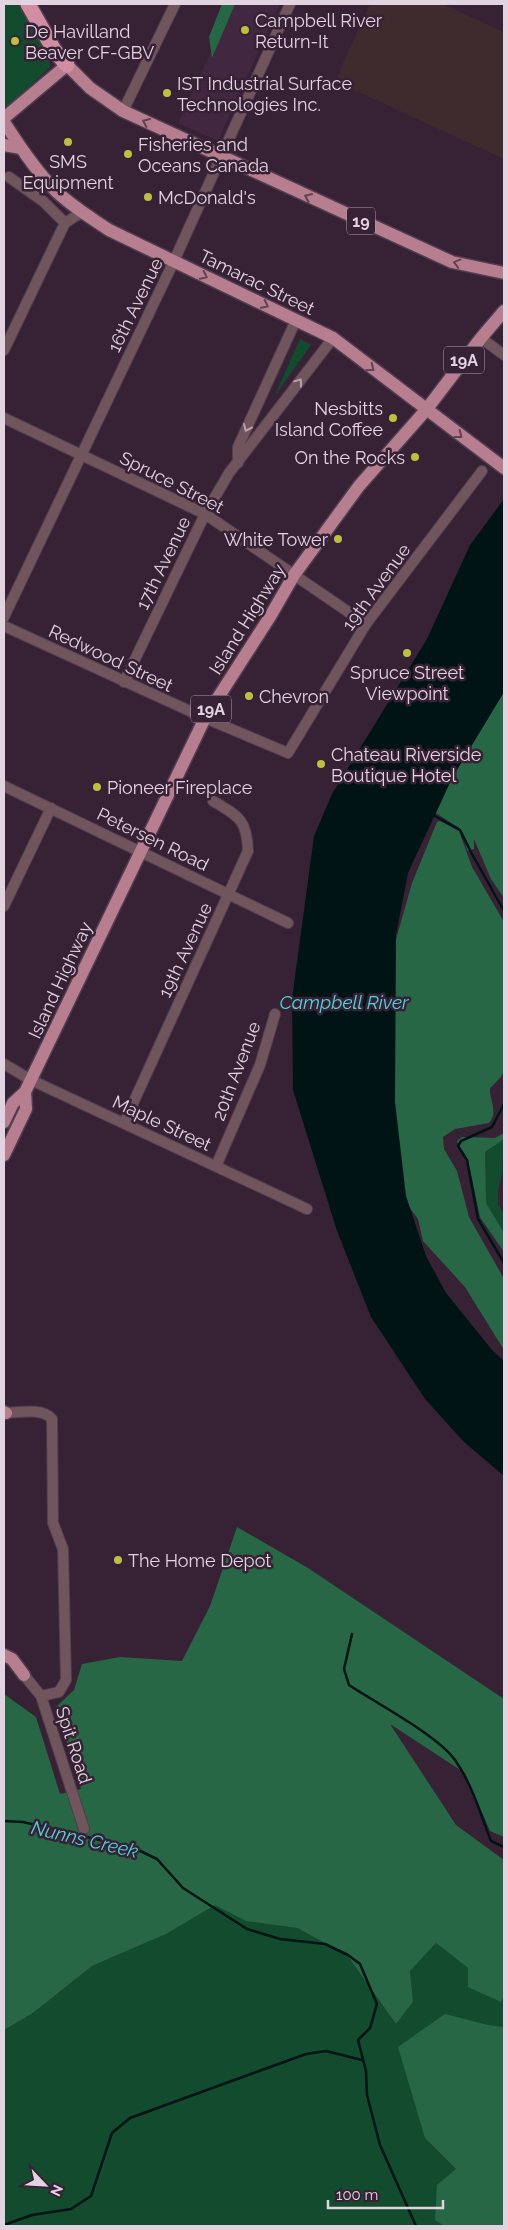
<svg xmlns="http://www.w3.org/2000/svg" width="508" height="2230" font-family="Raleway,sans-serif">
<rect width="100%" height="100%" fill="#372135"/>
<!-- built -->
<polygon fill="#422741" points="233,4 280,4 218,141 178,123"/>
<!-- industrial -->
<polygon fill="#3f2b2e" points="370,4 442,4 504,32 504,159 335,81"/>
<!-- green -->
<g fill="#134b2f">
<polygon points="4,4 19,4 49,59 50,67 8,107 4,107"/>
<polygon points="300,339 311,345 274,397"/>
<polygon points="504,1133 502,1174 498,1190 498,1204 504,1214 504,1252 480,1217 470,1169 457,1141 462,1137 495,1138"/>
<polygon points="215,1904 246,1920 297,1928 347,1955 396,2024 413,2002 410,1971 436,1943 468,1968 501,2002 504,1996 504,2027 488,2025 425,2138 456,2169 435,2220 444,2226 4,2226 4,2030 33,2013 92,1966 166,1934"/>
</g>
<!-- forest -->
<g fill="#286746">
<polygon points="222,4 235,4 212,58 209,37"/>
<polygon points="504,692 504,898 491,879 474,839 474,849 468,851 459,828 436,813 452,778"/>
<path d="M440,821L459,831L472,867L504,922V1071L501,1077L490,1088C489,1100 499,1112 489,1123L455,1129L443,1137L444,1149L457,1171L469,1217L504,1279V1350L465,1287L423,1241L418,1219L404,1200L395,1132V943L412,883L437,822Z"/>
<polygon points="504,1133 504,1139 485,1152 486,1203 504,1233 504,1252 480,1217 470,1169 457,1141 462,1137 495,1138"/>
<polygon points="237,1527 308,1568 504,1699 504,1837 490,1831 465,1773 390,1724 456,1825 504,1860 504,1996 501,2002 468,1987 468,1968 436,1943 410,1971 413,2002 396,2024 347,1955 297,1928 246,1921 215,1905 166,1934 92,1966 33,2013 4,2030 4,1694 36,1717 60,1794 81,1789 56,1707 74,1690 82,1664 120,1657 182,1661 210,1606"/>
<polygon points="445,2014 488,2025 504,2027 504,2226 444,2226 435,2220 437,2185 456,2169 425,2138 398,2047"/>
</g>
<!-- water -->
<polygon fill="#001416" points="504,499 504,692 452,778 408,873 396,935 395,1102 406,1196 426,1256 446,1293 493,1351 504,1361 504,1476 464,1442 425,1399 371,1317 337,1231 293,1090 292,999 314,836 332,794 427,639 470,545"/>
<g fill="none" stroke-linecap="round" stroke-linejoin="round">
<!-- stream -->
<g stroke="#001416" stroke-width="2.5">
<polyline points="435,816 460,830 472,854 504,911"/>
<polyline points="504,1104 492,1127 461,1141 458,1146 467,1160 478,1219 504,1263"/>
<path d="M352,1634L344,1669L349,1685C376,1703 437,1735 455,1760C472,1784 480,1813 491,1841L504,1847"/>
<polyline points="4,1821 23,1822 134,1848 157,1859 183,1888 247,1929 280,1939 325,1944 348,1955 360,1964 377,2004 370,2028 358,2040 366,2071 367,2095 380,2145 416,2226"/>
<polyline points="4,2225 32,2215 71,2209 91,2196 112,2133 130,2118 306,2054 326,2051 362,2060"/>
</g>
<!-- minor casing -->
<g stroke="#523d50" stroke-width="12">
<g id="minor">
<polyline points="123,111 175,4"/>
<polyline points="9,177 44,202 65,223"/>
<polyline points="481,338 504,355"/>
<polyline points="4,350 65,223 82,212"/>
<polyline points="4,418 205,514 366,624"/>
<polyline points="238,463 238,447 296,320"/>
<polyline points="4,617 174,261 290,4"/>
<polyline points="4,626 205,718 288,753 366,624 482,471"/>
<polyline points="124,682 205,514 229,473 333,338"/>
<polyline points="4,786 288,923"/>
<polyline points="4,906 51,808"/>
<polyline points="4,1064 31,1080 307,1209"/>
<path d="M124,1123L248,851C247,819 238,816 213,801"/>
<polyline points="216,1166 260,1065 275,1014"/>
<path d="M4,1413C18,1413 42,1407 52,1419L53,1523L63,1549L66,1680L59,1692L41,1696"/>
<polyline points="24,1675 41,1696 84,1829"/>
</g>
</g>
<!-- major casing -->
<g stroke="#523d50" stroke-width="15">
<g id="major">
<polyline points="4,118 67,65 90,88 123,111 452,262 504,273"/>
<path d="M4,122C19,145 34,168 53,188C68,204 90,217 109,230L333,338L504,468"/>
<polyline points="4,145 21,148"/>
<polyline points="4,1122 13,1103 25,1092 205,718 271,615 294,575 359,486 426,410 481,338 504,311"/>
<polyline points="4,1155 26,1109 25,1092"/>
<polyline points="4,1412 6,1413"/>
<polyline points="4,1655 12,1659 24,1675"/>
</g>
</g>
<!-- highway casing -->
<g stroke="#523d50" stroke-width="18">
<polyline id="highway" points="28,4 54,50 67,65"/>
</g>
<!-- minor -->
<use href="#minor" stroke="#70555c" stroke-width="10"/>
<!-- major -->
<use href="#major" stroke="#b67e8e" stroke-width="12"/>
<!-- highway -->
<use href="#highway" stroke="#d18ea2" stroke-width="15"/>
</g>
<!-- one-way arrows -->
<defs><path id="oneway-chevron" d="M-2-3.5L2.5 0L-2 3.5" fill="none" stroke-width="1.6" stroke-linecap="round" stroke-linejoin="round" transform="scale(1.25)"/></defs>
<g stroke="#634254">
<use href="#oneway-chevron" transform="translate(146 122) rotate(-155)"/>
<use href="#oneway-chevron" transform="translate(308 197) rotate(-156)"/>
<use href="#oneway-chevron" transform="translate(457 263) rotate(-165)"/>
<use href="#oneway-chevron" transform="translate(204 276) rotate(26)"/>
<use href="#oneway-chevron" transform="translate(265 305) rotate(26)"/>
<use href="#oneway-chevron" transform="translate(371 368) rotate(38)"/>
<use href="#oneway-chevron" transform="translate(459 435) rotate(37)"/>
</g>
<g stroke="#b4a1ab">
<use href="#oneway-chevron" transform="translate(299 382) rotate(-53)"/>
<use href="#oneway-chevron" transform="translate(247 428) rotate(114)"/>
</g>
<!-- markers -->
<g fill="#bdbf43" stroke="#372135" stroke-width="2">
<circle cx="245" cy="30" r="5"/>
<circle cx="15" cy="41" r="5"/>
<circle cx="167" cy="93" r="5"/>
<circle cx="68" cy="142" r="5"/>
<circle cx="128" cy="154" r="5"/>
<circle cx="148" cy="197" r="5"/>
<circle cx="393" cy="418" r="5"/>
<circle cx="415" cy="457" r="5"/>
<circle cx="338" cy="539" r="5"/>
<circle cx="407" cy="653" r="5"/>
<circle cx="249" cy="696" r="5"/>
<circle cx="321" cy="764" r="5"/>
<circle cx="97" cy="787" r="5"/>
<circle cx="118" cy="1560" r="5"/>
</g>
<g text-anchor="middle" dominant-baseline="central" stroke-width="5" stroke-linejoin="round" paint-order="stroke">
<!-- shield labels -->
<g fill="#372135" stroke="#af9ead" stroke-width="1">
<rect x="347" y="207.5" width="28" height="27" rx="4"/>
<rect x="444" y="346.5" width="40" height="27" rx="4"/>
<rect x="191" y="695.5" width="40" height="27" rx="4"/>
</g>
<g font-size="16" font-weight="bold" fill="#e2d3e0">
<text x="361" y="221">19</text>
<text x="464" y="360">19A</text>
<text x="211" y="709">19A</text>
</g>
<!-- poi labels -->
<g font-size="18" fill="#e2d3e0" stroke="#372135" text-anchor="start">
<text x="255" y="20">Campbell River<tspan x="255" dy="21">Return-It</tspan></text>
<text x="25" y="31">De Havilland<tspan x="25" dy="21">Beaver CF-GBV</tspan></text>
<text x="177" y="83">IST Industrial Surface<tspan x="177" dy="21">Technologies Inc.</tspan></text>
<text x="138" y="144">Fisheries and<tspan x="138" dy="21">Oceans Canada</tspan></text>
<text x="68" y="161" text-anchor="middle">SMS<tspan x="68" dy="21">Equipment</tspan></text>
<text x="158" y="197">McDonald's</text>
<text x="383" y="408" text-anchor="end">Nesbitts<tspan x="383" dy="21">Island Coffee</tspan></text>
<text x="405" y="457" text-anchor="end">On the Rocks</text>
<text x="328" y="539" text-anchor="end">White Tower</text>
<text x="407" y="672" text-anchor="middle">Spruce Street<tspan x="407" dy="21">Viewpoint</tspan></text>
<text x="259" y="696">Chevron</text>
<text x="331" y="754">Chateau Riverside<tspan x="331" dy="21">Boutique Hotel</tspan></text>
<text x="107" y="787">Pioneer Fireplace</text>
<text x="128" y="1560">The Home Depot</text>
</g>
<!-- street labels -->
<g font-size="18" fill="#e2d3e0" stroke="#372135">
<text transform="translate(257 282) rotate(26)">Tamarac Street</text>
<text transform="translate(135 305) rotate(-64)">16th Avenue</text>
<text transform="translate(172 482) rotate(27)">Spruce Street</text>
<text transform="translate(163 563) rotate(-64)">17th Avenue</text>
<text transform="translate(376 587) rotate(-54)">19th Avenue</text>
<text transform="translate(247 619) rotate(-58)">Island Highway</text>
<text transform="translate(111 658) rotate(25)">Redwood Street</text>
<text transform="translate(153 839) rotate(26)">Petersen Road</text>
<text transform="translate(185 950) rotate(-65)">19th Avenue</text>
<text transform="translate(60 980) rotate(-65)">Island Highway</text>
<text transform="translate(236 1071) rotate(-69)">20th Avenue</text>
<text transform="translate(162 1123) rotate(25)">Maple Street</text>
<text transform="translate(74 1745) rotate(72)">Spit Road</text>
</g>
<!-- water labels -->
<g font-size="19" font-style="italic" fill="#4fd4db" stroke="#372135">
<text x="344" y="1002">Campbell River</text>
<text transform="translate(85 1839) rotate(13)">Nunns Creek</text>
</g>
</g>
<!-- border -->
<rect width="508" height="2230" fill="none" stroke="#e2d3e0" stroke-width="10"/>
<!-- north arrow -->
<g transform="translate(45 2185) rotate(115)" stroke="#372135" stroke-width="4" paint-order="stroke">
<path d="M0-4L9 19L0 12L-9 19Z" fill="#e2d3e0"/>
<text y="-8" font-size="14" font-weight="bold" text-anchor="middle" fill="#e2d3e0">N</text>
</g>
<!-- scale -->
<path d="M328 2200v8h115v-8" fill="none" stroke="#e2d3e0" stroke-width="2.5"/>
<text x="336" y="2200" font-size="15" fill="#e2d3e0" stroke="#372135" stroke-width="4" paint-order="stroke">100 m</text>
</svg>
